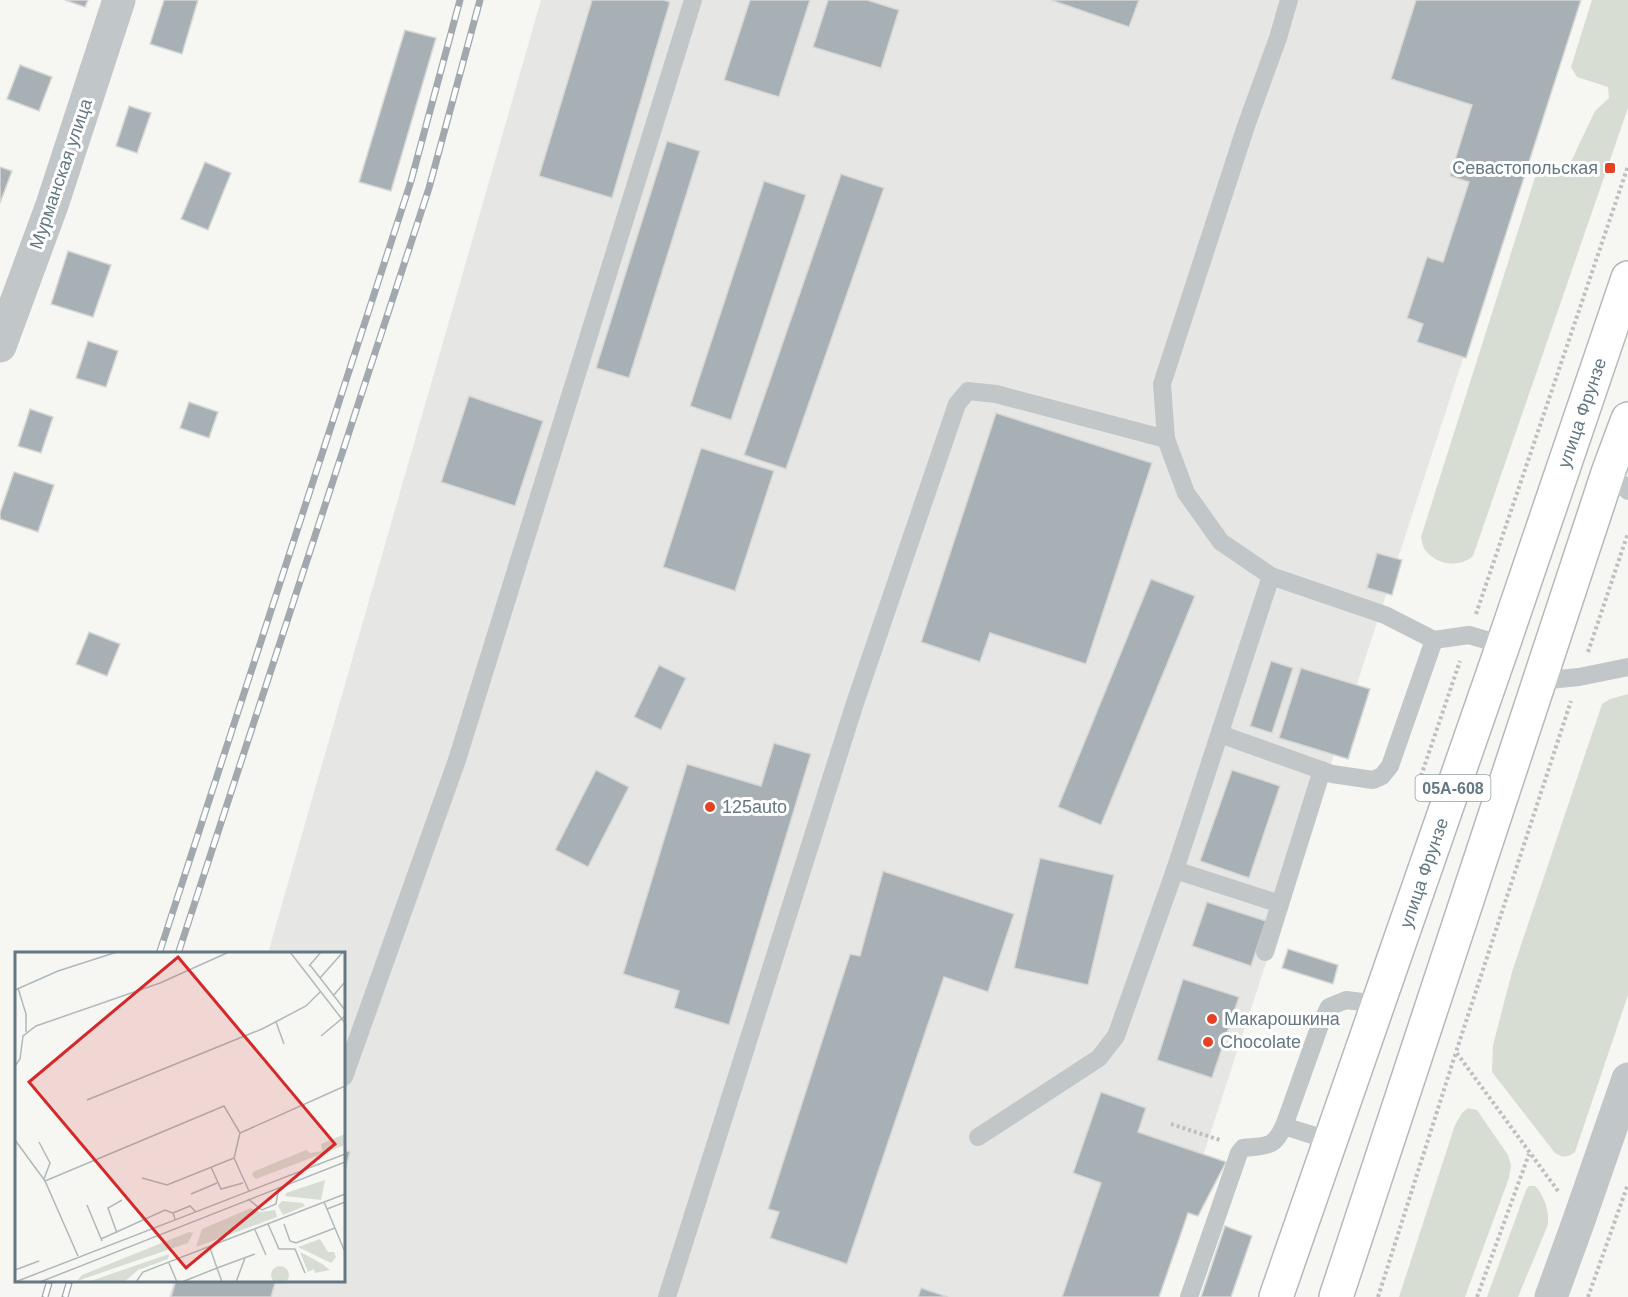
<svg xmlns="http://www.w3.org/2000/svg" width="1628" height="1297" font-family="Helvetica,sans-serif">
<rect width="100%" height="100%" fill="#f6f6f2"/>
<!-- built -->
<polygon fill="#e6e7e5" points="541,0 1580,0 1157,1297 169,1297 174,1281 344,1280 344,954 268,953"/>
<!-- green -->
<g fill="#d7ddd3">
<path d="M1592,0H1628V108L1473,556C1460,568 1437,565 1426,551C1423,548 1422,542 1421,537L1537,171L1546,165L1564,170L1568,168L1595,111L1609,98L1608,87L1577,77L1571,67Z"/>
<path d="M1628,694V995L1575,1152C1567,1158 1563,1158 1555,1153L1492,1072L1493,1045L1512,972L1602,704L1610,699Z"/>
<polygon points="1468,1108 1477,1110 1508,1155 1511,1165 1509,1178 1465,1297 1399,1297 1455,1125 1462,1113"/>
<path d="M1529,1186H1535C1544,1194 1551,1215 1547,1227L1518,1297H1487L1526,1190Z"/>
</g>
<!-- building -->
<g fill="#a7b1b5" stroke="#d7d7d5" stroke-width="1.5">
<polygon points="65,0 88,0 85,7"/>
<polygon points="164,0 198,0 182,54 150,44"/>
<polygon points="592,0 664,0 670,2 612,198 539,176"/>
<polygon points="750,0 810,0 779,97 724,80"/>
<polygon points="828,0 867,0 899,10 881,68 813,47"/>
<polygon points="1051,0 1139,0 1129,27"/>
<polygon points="1416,0 1581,0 1466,358 1417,342 1423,324 1407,318 1427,257 1443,262 1469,182 1450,176 1472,105 1391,79"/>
<polygon points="405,30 436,38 391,191 359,182"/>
<polygon points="20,65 52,77 39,111 7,99"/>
<polygon points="129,106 151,113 137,153 116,146"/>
<polygon points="667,141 700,151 629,378 596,368"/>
<polygon points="205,162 231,173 208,230 181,219"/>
<polygon points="0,167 12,171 0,203"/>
<polygon points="841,174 884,188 786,469 744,455"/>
<polygon points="764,181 806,195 731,420 690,406"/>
<polygon points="68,251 111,265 93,317 51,304"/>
<polygon points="88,341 118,351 106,387 76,378"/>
<polygon points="469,396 543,421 515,506 441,482"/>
<polygon points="189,402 218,412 209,438 180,428"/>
<polygon points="30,409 53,417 41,453 18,446"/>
<polygon points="996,413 1152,463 1086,664 990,633 980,662 921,642"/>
<polygon points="701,448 774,471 735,591 663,567"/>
<polygon points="14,472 54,485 38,532 0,519 0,513"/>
<polygon points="1377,553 1402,560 1392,595 1367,588"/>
<polygon points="1151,579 1195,596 1101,825 1058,807"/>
<polygon points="89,632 120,644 107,676 76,664"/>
<polygon points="1271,661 1293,668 1272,733 1250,726"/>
<polygon points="659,665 686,678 661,730 634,717"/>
<polygon points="1301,668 1370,689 1348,759 1279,738"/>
<polygon points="774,743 811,754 729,1025 674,1008 679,991 623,974 687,764 761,786"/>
<polygon points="596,770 629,787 588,867 555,850"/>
<polygon points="1232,770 1280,786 1249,878 1200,861"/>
<polygon points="1040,858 1114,875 1088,985 1014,968"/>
<polygon points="883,871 1014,914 988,992 944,977 847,1264 770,1238 779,1212 768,1209 850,954 860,956"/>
<polygon points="1207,902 1266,921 1251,966 1192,946"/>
<polygon points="1288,949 1338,965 1333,984 1282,968"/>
<polygon points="1183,979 1239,997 1212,1078 1157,1060"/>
<polygon points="1101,1092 1146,1108 1138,1132 1226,1162 1198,1216 1188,1213 1159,1297 1062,1297 1101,1183 1073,1173"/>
<polygon points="344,1150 350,1152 344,1174"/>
<polygon points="1225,1226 1252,1236 1231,1297 1201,1297"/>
<polygon points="176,1280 276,1280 271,1297 171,1297"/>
<polygon points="921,1288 948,1297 918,1297"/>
</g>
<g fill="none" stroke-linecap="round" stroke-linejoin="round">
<!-- primary casing -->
<g stroke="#b4b9bc" stroke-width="36">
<g id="primary">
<polyline points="1276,1297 1503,645 1628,278"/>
<polyline points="1336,1297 1609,470 1628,419"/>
</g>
</g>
<!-- path -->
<g stroke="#bdbfc1" stroke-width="4" stroke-dasharray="3 3" stroke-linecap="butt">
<polyline points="1476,614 1628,166"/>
<polyline points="1588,652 1628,533"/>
<polyline points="1421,776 1460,661"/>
<polyline points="1171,1124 1220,1140"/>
<polyline points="1558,1191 1456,1052 1571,701"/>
<polyline points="1378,1297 1456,1052"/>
<polyline points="1477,1297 1529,1154"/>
<polyline points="1588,1297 1628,1184"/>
</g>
<!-- lane -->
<g stroke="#c1c6c8" stroke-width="18">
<polyline points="1289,0 1278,38 1246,126 1162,384 1166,439 1186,493 1221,542 1271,576 1385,615 1434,640 1469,635 1503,645"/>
<polyline points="1609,470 1628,491"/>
<polyline points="1539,681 1579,677 1628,667"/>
<polyline points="1220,734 1332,774 1373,780 1382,776 1390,766 1434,640"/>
<polyline points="1175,870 1280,904"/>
<polyline points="1265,952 1322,770"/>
<polyline points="344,1077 457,760 693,0"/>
<polyline points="1284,1126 1320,1025 1329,1007 1346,1000 1378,1004"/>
<polyline points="978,1137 1099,1058 1116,1036 1175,870 1271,576"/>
<polyline points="667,1297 855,703 957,404 968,391 996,394 1166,439"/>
<path d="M1189,1297L1239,1153L1243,1148C1267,1145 1273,1149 1284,1126L1331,1141"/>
</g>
<!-- street -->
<g stroke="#c1c6c8" stroke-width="33">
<polyline points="0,346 52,205 119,0"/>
<polyline points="1551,1297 1579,1220 1628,1079"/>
</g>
<!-- primary -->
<use href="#primary" stroke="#fff" stroke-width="33"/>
<!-- rail casing -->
<g stroke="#a1a9ae" stroke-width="7">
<g id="rail">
<polyline points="159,954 411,181 460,0"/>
<polyline points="178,954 429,188 480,0"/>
<polyline points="45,1297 50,1280"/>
<polyline points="65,1297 70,1280"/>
</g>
</g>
<!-- rail -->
<use href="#rail" stroke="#fff" stroke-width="4.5" stroke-dasharray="14" stroke-linecap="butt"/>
</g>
<!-- markers -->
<g fill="#e64122" stroke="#fff" stroke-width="2">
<rect x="1604" y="162" width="12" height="12" rx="3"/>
<circle cx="710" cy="807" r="6"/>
<circle cx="1212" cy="1019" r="6"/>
<circle cx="1208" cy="1042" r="6"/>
</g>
<g text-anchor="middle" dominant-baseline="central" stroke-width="6" stroke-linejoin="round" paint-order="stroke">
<!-- shield labels -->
<rect fill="#fff" stroke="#92a0a9" stroke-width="1.5" x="1415.5" y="775" width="75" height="26" rx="4.5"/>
<g font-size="16" font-weight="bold" fill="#647884">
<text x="1453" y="788">05А-608</text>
</g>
<!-- poi labels -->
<g font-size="18" fill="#647884" stroke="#fff" text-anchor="start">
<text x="1598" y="168" text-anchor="end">Севастопольская</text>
<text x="722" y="807">125auto</text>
<text x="1224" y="1019">Макарошкина</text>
<text x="1220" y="1042">Chocolate</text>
</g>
<!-- street labels -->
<g font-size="18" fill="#647884" stroke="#fff">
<text transform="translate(61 174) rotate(-71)">Мурманская улица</text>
<text transform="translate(1582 413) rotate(-71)">улица Фрунзе</text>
<text transform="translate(1424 873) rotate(-71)">улица Фрунзе</text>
</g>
</g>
<!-- overview -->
<g transform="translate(15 952)">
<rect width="330" height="330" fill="#f6f6f2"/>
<path d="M330,182V193L241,227L237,223L238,220L291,198L295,201L307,199L306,192ZM310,228L306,248L270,244L271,241ZM267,249L288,251L290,254L268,263L263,254ZM236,256L245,260L260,258L262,265L181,295L187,277ZM174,280L178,281L173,291L62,329L67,323ZM305,287L313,300H319L321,305L316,311L283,295ZM285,300L306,311L315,318L300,321L297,311L299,317L293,320ZM154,302L153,307L123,318L109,330H73ZM256 323a9 9 0 1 1 18 0a9 9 0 1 1-18 0Z" fill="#d7ddd3"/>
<path fill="none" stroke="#afb9bc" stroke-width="1.5" d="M275,0L330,71M295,13L330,58M294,14L306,0M305,26L328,0M3,36L11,62V80M0,38L43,19L102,0M318,44L330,30M261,70L269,92M306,84L330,64M0,114L5,107L8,84L21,74L145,31L214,0M72,148L247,77L291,54L305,40M0,188L30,229L63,304M24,190L35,211L29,227M196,215L206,237L228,231M127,226L152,233L219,206M30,229L209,154L225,181M234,239L219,206L225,181L330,134M176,242L202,231M233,247L247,258L261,252L264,235M309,250L330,300M72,253L87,289M312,257L330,250M158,261L175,254L181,260M253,272L264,297H280L290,321M269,272L275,289L281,291L320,276M240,278L251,303M102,281L93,256L107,248M86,287L150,258L158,261L160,267M154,311L162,330M0,318L24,309M0,330L330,202M25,330L330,210M121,330L128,320L330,242M167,330L202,316L195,296M207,330L202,316L240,302M221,330L230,306"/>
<path fill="#d62828" fill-opacity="0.15" stroke="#d62828" stroke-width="3" d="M163,5L320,192L171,316L14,130Z"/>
<rect width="330" height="330" fill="none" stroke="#647884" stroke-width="3"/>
</g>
</svg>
